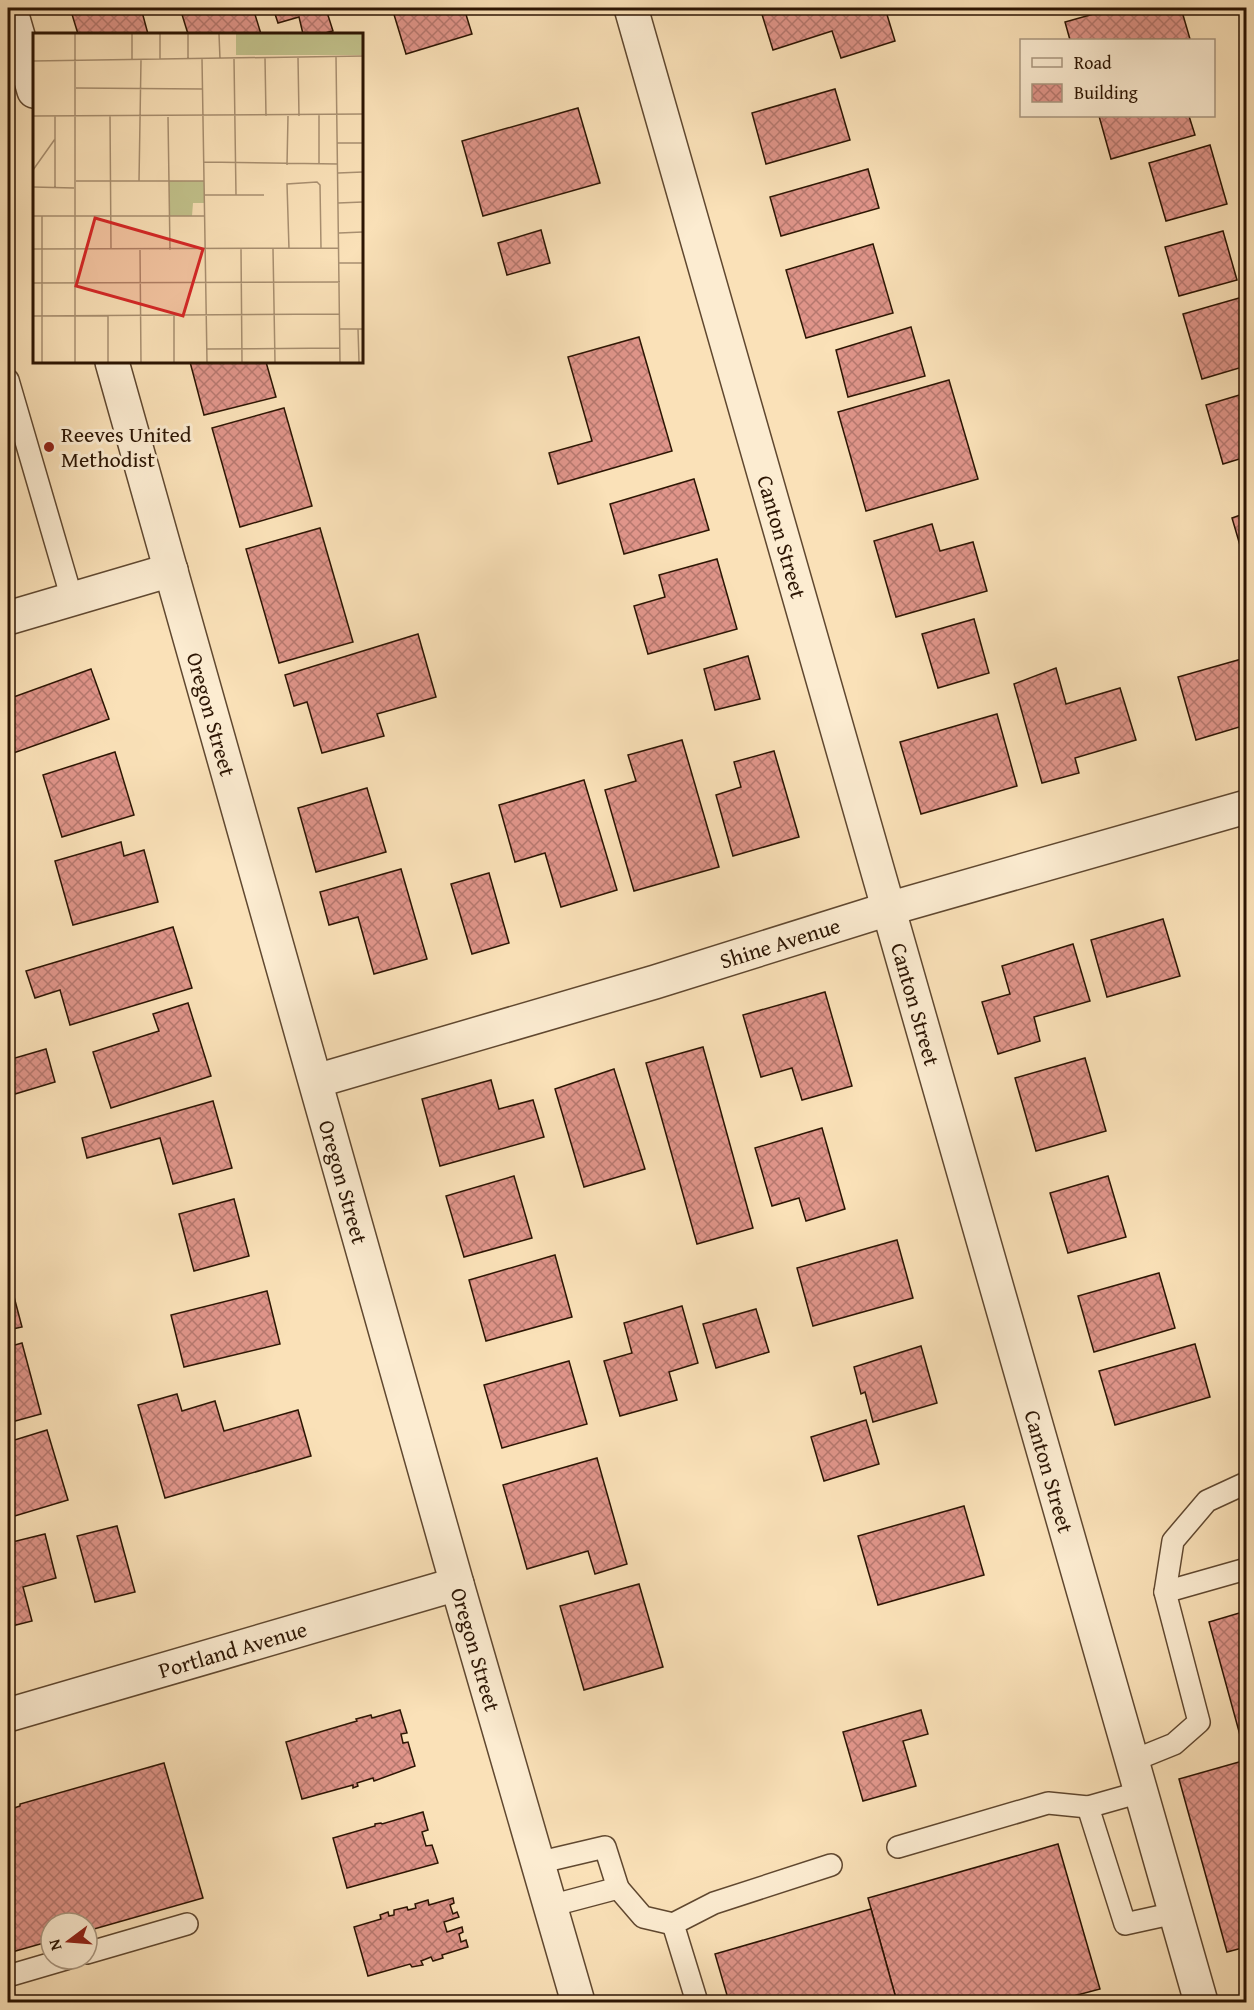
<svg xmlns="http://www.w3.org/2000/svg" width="1254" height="2010" font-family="'Gentium Book Plus',serif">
<defs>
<pattern id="building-cross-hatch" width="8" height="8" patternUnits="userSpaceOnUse" patternTransform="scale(1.5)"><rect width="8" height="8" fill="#e0958a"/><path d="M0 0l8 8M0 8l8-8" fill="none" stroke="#b6786f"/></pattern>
</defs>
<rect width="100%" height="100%" fill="#fae1b8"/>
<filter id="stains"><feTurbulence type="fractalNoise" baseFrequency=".00333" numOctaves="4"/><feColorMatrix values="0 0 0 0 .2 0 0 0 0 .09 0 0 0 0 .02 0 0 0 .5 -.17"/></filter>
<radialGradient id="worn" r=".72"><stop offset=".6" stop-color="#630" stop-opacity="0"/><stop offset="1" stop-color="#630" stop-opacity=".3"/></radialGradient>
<!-- building -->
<g fill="url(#building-cross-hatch)" stroke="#2c1503" stroke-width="1.5">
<polygon points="82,8 141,8 148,34 78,34 71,11"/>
<polygon points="180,8 253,8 261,34 188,34"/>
<polygon points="273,8 330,8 326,9 333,31 321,34 303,34 299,17 278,23"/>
<polygon points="392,8 464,8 472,34 406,54"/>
<polygon points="760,8 885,8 895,41 841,58 832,31 773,50"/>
<polygon points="1115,8 1181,8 1190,39 1070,40 1065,22"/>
<polygon points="835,89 850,140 766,164 752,113"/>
<polygon points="578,108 600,183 483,216 462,141"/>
<polygon points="1099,116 1189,116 1195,135 1111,159"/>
<polygon points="1210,145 1227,204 1166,221 1149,163"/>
<polygon points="868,169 879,208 781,236 770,197"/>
<polygon points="541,230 550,263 507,275 498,243"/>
<polygon points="1223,231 1237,280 1179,296 1165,247"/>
<polygon points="873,244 893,313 806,338 786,270"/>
<polygon points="1246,296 1246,366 1202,379 1183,314"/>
<polygon points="911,327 925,376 848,397 836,350"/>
<polygon points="639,337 672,451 558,484 549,453 592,441 568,357"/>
<polygon points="190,362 266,362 276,397 204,415"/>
<polygon points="949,380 978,479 866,511 838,412"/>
<polygon points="1246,393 1246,457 1223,464 1206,405"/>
<polygon points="284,408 312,506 240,527 212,428"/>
<polygon points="694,479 709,530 624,554 610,504"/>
<polygon points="1246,481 1246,497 1242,482"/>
<polygon points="1246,513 1246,551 1242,552 1232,518"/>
<polygon points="932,524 940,551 973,542 987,591 896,617 874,541"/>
<polygon points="320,528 353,642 279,663 246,549"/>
<polygon points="717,559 737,629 648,654 634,606 665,597 659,575"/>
<polygon points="974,619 989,673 938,688 922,634"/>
<polygon points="418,634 436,697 377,714 384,736 322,753 307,702 294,706 285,675"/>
<polygon points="748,656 760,699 715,710 704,669"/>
<polygon points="1245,658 1246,664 1246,725 1196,740 1178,677"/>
<polygon points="1056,668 1066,704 1120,688 1136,740 1075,758 1079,773 1042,783 1014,684"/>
<polygon points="91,669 109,719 8,755 8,699"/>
<polygon points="997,714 1017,786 921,814 900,742"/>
<polygon points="682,740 719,867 634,891 605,790 636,781 628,755"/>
<polygon points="774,751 799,837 733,856 716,795 741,787 734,762"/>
<polygon points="115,752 134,815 62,837 43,775"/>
<polygon points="584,780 617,890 561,907 545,853 515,862 499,805"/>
<polygon points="367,788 386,852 316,872 298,808"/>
<polygon points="121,842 124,856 144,850 158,902 73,925 55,861"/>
<polygon points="401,869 427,959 374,974 358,917 329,925 320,892"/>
<polygon points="489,873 509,943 472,954 451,884"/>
<polygon points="1163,919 1180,976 1107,997 1091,940"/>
<polygon points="173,927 192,988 70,1025 60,990 35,998 26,971"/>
<polygon points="1073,944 1090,1001 1034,1017 1040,1041 998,1054 982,1002 1010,994 1002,966"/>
<polygon points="825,992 852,1086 802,1100 792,1068 761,1077 743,1015"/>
<polygon points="188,1003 211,1076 111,1108 93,1052 159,1031 153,1014"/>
<polygon points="703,1047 753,1228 697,1244 646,1063"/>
<polygon points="46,1049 55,1082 15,1094 8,1069 8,1060"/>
<polygon points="1085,1058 1106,1131 1036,1151 1015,1078"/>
<polygon points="614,1069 645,1169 584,1187 555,1089"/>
<polygon points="491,1080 499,1109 533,1100 544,1137 440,1166 422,1099"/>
<polygon points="213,1101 232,1168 173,1184 160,1138 87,1158 82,1138"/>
<polygon points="822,1128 845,1209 806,1221 799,1198 772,1206 755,1148"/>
<polygon points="514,1176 532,1238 464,1257 446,1196"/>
<polygon points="1108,1176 1126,1237 1068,1253 1050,1193"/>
<polygon points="234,1199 249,1256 194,1271 179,1214"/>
<polygon points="897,1240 913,1298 813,1326 797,1268"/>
<polygon points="555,1255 572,1317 486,1341 469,1280"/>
<polygon points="1159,1273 1175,1328 1094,1352 1078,1296"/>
<polygon points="8,1274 22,1327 8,1330"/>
<polygon points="267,1291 280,1344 184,1367 171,1315"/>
<polygon points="682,1306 698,1363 669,1372 677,1400 620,1416 604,1361 632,1353 624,1323"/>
<polygon points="756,1309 769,1352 716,1368 703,1324"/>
<polygon points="22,1343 41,1414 8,1423 8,1347"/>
<polygon points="1195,1344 1210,1397 1115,1425 1099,1371"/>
<polygon points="921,1346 937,1403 873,1422 865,1392 861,1394 854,1367"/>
<polygon points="569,1361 587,1424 502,1448 484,1385"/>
<polygon points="177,1394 182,1411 215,1401 224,1431 298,1410 311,1456 165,1498 138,1405"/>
<polygon points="866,1420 879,1464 824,1481 811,1437"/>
<polygon points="47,1430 68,1500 8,1518 8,1442"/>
<polygon points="597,1458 627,1564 595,1574 588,1551 527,1569 503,1485"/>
<polygon points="964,1506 984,1575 878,1605 858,1536"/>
<polygon points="117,1526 135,1592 95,1602 77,1536"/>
<polygon points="45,1534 56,1578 23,1587 32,1621 8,1627 8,1575 11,1574 8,1560 8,1543"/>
<polygon points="639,1584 663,1667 584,1690 560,1606"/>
<polygon points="1246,1611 1246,1757 1209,1622"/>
<polygon points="400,1710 407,1733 401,1734 403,1743 408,1742 415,1766 374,1781 373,1778 357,1783 358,1786 353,1788 353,1785 302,1799 286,1742 357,1721 356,1719 371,1715 372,1718"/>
<polygon points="921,1710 928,1734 903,1741 916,1786 863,1801 843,1732"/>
<polygon points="1246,1760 1246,1947 1227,1952 1179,1779"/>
<polygon points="164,1763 203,1898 87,1931 87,1923 51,1923 51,1941 12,1952 8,1935 8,1810 20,1806 20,1804"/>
<polygon points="423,1812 428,1830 422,1832 426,1846 432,1845 438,1863 347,1888 333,1838 375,1826 375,1824 381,1823 382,1824"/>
<polygon points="1058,1844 1100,1989 1051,2002 897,2002 868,1898"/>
<polygon points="453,1898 454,1903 450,1905 453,1914 457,1912 459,1917 444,1922 447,1932 462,1927 463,1932 459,1934 461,1942 466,1940 468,1947 442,1955 443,1958 433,1961 431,1957 421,1961 423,1965 412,1967 410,1964 368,1976 354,1927 381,1919 380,1915 388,1912 389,1916 394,1915 394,1910 407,1907 408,1910 416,1908 415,1904 428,1900 429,1905"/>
<polygon points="871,1909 897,2002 729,2002 715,1954"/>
</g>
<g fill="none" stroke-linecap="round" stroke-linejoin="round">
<!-- lane casing -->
<g stroke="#604830" stroke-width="24">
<g id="lane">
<polyline points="8,380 72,599"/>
<polyline points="1165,1592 1246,1569"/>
<polyline points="1132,1761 1174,1744 1199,1722 1165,1592 1173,1541 1207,1501 1246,1483"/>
<polyline points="1141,1792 1088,1807 1125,1924 1175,1913"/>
<polyline points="898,1847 1048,1803 1088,1807"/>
<polyline points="537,1863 605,1847 618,1888"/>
<polyline points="550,1906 618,1888 643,1917 673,1924"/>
<polyline points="87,1953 187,1924"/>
<polyline points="8,1976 66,1959"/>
<polyline points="697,2002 673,1924 714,1903 831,1865"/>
</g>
</g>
<!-- street casing -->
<g stroke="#604830" stroke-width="36">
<g id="street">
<polyline points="10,8 34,91"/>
<path id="s1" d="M631,8L1201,2002"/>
<path id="s2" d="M112,362L457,1584L578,2002"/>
<polyline points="8,618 171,570"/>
<path id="s3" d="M316,1081L655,982L888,909L1246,807"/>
<path id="s4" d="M8,1715L457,1584"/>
</g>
</g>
<!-- lane -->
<use href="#lane" stroke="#fcecd1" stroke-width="21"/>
<!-- street -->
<use href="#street" stroke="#fcecd1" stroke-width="33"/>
</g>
<!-- markers -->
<circle fill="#8f2418" stroke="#fcecd1" stroke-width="2" cx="49" cy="447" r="6"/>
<g text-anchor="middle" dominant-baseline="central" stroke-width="6" stroke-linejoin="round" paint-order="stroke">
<!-- poi labels -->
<g font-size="22" fill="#2c1503" stroke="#fcecd1" text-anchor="start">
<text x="61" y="434">Reeves United<tspan x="61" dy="25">Methodist</tspan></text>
</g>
<!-- street labels -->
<g font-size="22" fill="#2c1503" stroke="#fcecd1">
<text stroke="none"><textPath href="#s1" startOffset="550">Canton Street</textPath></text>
<text stroke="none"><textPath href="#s2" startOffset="366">Oregon Street</textPath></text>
<text stroke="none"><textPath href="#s3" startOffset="484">Shine Avenue</textPath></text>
<text stroke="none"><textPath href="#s1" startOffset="1036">Canton Street</textPath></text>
<text stroke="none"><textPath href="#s2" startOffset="852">Oregon Street</textPath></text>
<text stroke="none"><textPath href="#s1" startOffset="1522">Canton Street</textPath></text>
<text stroke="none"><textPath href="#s4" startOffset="234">Portland Avenue</textPath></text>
<text stroke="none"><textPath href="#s2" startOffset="1338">Oregon Street</textPath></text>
</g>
</g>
<!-- overview -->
<g transform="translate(33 33)">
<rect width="330" height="330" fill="#fae1b8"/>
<path d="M136,148H171L172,170H160L159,183H136Z" fill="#c2c28c"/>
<path d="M203,1H330V22H203Z" fill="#c2c28c"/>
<path fill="none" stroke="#a88f70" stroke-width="1.5" d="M99,1V27M127,1V26M155,1V26M186,1L187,26M303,24L307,329M232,25L233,83M265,25L266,83M169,26L174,329M201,26L203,162M0,28L330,23M43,55L170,56M0,83L330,81M22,83V154M77,83L78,216M135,84L137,217M304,110H330M171,129L305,131M286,131V82M254,132L255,83M0,137L22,106M305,140L330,139M43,148H171M106,148L108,27M0,154L41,155M172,162H231M305,170L330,169M0,183H172M306,200L330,199M0,216L306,215M208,216L209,329M240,216L242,329M256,216L254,151L284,149L287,152L288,215M107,217L108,329M306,230H330M0,250L307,249M0,283L307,281M75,283V329M141,283V329M307,296H330M325,296L326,329M174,316L307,315M9,329V183M42,329V1"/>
<path fill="#d62828" fill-opacity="0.15" stroke="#d62828" stroke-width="3" d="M62,185L170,216L150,283L43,253Z"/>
<rect width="330" height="330" fill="none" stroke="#2c1503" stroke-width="3"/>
</g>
<!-- margin -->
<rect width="1254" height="2010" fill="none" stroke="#fae1b8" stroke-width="30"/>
<rect x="9" y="9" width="1236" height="1992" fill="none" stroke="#2c1503" stroke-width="3"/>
<rect x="15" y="15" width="1224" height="1980" fill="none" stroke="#2c1503" stroke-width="1.5"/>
<!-- legend -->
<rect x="1020" y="39" width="195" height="78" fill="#fcecd1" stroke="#a9967f" stroke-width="1.5"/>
<rect x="1032" y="58" width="30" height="9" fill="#fcecd1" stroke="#a9967f" stroke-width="1.5"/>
<text x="1074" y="69" font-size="18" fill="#2c1503">Road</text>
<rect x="1032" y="84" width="30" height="18" fill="url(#building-cross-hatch)" stroke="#a9967f" stroke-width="1.5"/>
<text x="1074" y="99" font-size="18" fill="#2c1503">Building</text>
<!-- north arrow -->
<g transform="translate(69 1941) rotate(254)"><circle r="28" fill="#fcecd1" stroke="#a9967f" stroke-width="1.5"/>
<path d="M0-4.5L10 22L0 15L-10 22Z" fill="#8f2418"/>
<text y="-9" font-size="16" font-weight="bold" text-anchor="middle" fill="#2c1503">N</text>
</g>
<rect width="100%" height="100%" filter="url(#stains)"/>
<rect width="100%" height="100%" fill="url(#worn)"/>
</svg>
